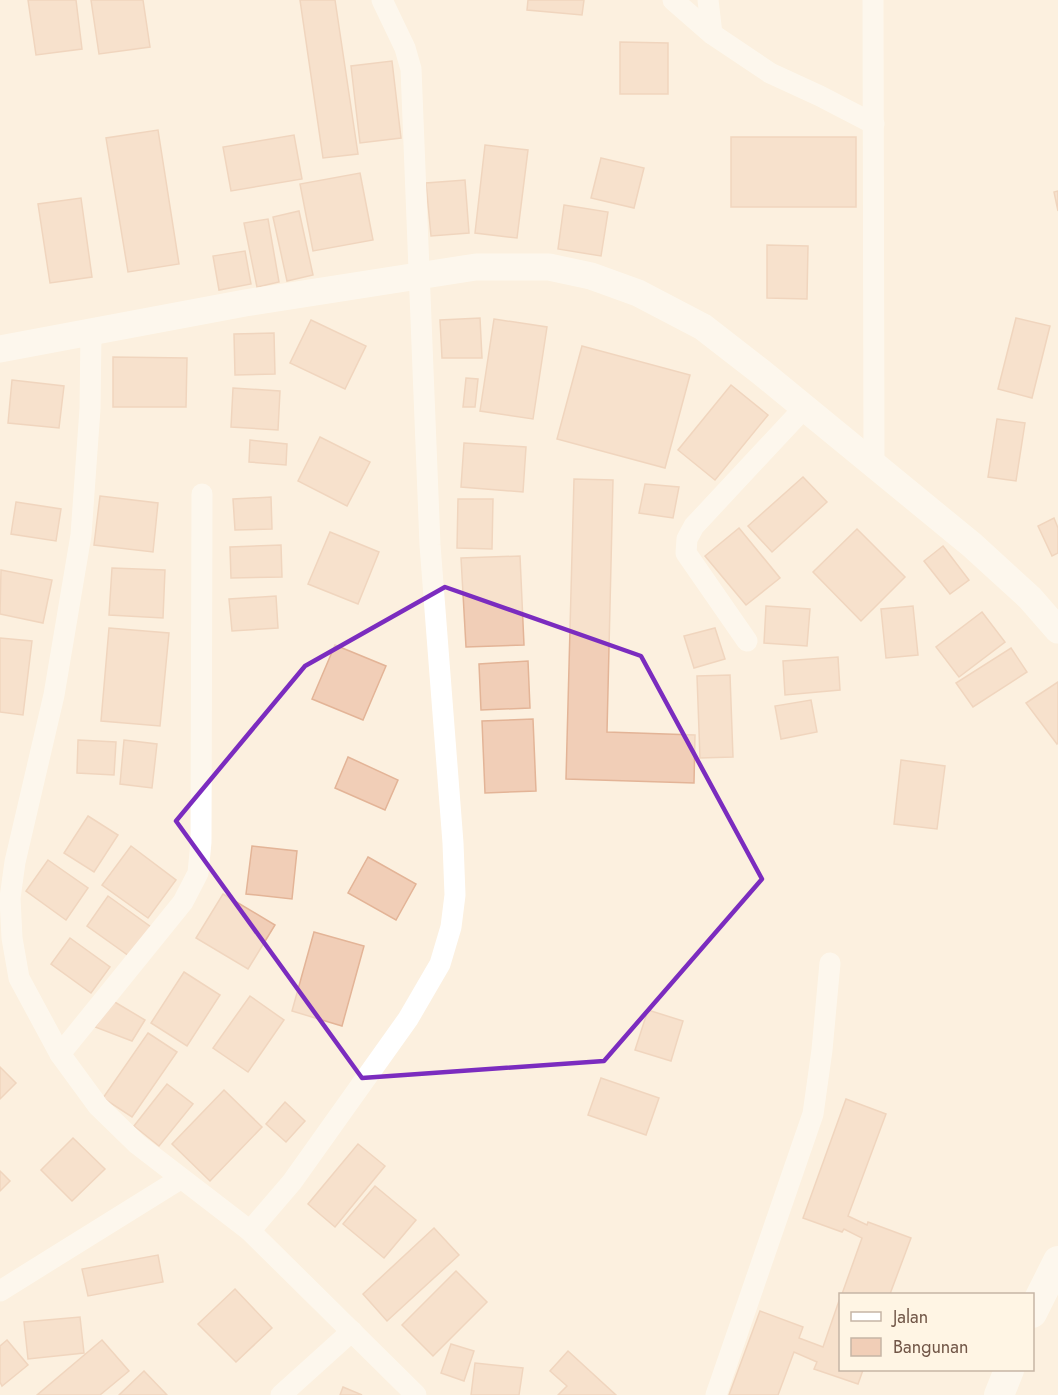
<svg xmlns="http://www.w3.org/2000/svg" width="1058" height="1395" font-family="Jost,sans-serif">
<rect width="100%" height="100%" fill="#fcf0df"/>
<!-- building -->
<g fill="#f1ceb7" stroke="#e3b497" stroke-width="1.5">
<polygon points="28,0 76,0 82,49 36,55"/>
<polygon points="91,0 143,0 150,47 99,54"/>
<polygon points="300,0 335,0 358,154 323,158"/>
<polygon points="528,0 584,0 582,15 527,10"/>
<polygon points="620,42 668,43 668,94 620,94"/>
<polygon points="392,61 401,138 360,143 351,66"/>
<polygon points="158,130 179,264 128,272 106,138"/>
<polygon points="294,135 302,179 231,191 223,147"/>
<rect x="731" y="137" width="125" height="70"/>
<polygon points="485,145 528,150 517,238 475,233"/>
<polygon points="601,158 644,168 634,208 591,198"/>
<polygon points="360,173 373,240 313,251 300,184"/>
<polygon points="465,180 469,233 431,236 426,183"/>
<polygon points="1058,191 1058,211 1054,192"/>
<polygon points="81,198 92,277 50,283 38,204"/>
<polygon points="564,205 608,212 601,256 558,249"/>
<polygon points="299,211 313,275 287,281 273,217"/>
<polygon points="268,219 279,282 257,287 244,223"/>
<polygon points="767,245 808,246 807,299 767,298"/>
<polygon points="245,251 251,284 219,290 213,256"/>
<polygon points="480,318 482,358 442,358 440,320"/>
<polygon points="1016,318 1050,326 1032,398 998,389"/>
<polygon points="494,319 547,327 533,419 480,411"/>
<polygon points="311,320 366,346 345,389 290,363"/>
<polygon points="274,333 275,374 235,375 234,334"/>
<polygon points="582,346 690,375 665,468 557,439"/>
<polygon points="113,357 187,358 186,407 113,407"/>
<polygon points="466,378 478,379 475,407 463,407"/>
<polygon points="12,380 64,386 59,428 8,423"/>
<polygon points="731,385 768,415 715,480 678,450"/>
<polygon points="233,388 280,391 278,430 231,427"/>
<polygon points="997,419 1025,423 1016,481 988,477"/>
<polygon points="320,437 370,462 347,506 298,481"/>
<polygon points="250,440 287,444 286,465 249,462"/>
<polygon points="464,443 526,447 523,492 461,487"/>
<polygon points="803,477 827,502 772,552 748,526"/>
<polygon points="574,479 613,480 607,732 695,735 694,783 566,779"/>
<polygon points="645,484 679,487 673,518 639,513"/>
<polygon points="100,496 158,503 153,552 94,545"/>
<polygon points="271,497 272,529 235,530 233,499"/>
<polygon points="458,499 493,499 492,549 457,548"/>
<polygon points="16,502 61,509 56,541 11,534"/>
<polygon points="1054,518 1058,528 1058,553 1052,556 1038,526"/>
<polygon points="739,528 780,578 746,605 705,556"/>
<polygon points="857,529 905,577 861,621 813,572"/>
<polygon points="330,532 379,552 358,604 308,584"/>
<polygon points="281,545 282,577 231,578 230,547"/>
<polygon points="943,546 969,580 950,594 924,561"/>
<polygon points="520,556 524,645 466,647 461,558"/>
<polygon points="112,568 165,570 163,618 109,615"/>
<polygon points="1,570 52,580 43,623 0,614"/>
<polygon points="276,596 278,628 232,631 229,599"/>
<polygon points="766,606 810,609 807,646 764,643"/>
<polygon points="913,606 918,655 886,658 881,609"/>
<polygon points="982,612 1005,642 959,677 936,647"/>
<polygon points="109,628 169,633 160,726 101,721"/>
<polygon points="715,628 725,659 694,668 684,636"/>
<polygon points="0,638 32,641 23,715 0,712"/>
<polygon points="335,645 386,666 363,720 312,699"/>
<polygon points="1011,648 1027,672 973,707 956,683"/>
<polygon points="838,657 840,690 785,695 783,661"/>
<polygon points="528,661 530,708 481,710 479,664"/>
<polygon points="730,675 733,757 700,758 697,676"/>
<polygon points="1058,682 1058,743 1057,744 1026,703"/>
<polygon points="811,700 817,732 781,739 775,706"/>
<polygon points="533,719 536,791 485,793 482,721"/>
<polygon points="78,740 116,742 114,775 77,773"/>
<polygon points="124,740 157,744 152,788 120,784"/>
<polygon points="348,757 398,780 385,810 335,788"/>
<polygon points="901,760 945,766 937,829 894,824"/>
<polygon points="88,816 118,835 94,872 64,853"/>
<polygon points="131,846 176,880 148,918 102,885"/>
<polygon points="252,846 297,851 292,899 246,894"/>
<polygon points="368,857 416,884 396,920 348,893"/>
<polygon points="48,860 88,888 66,920 26,891"/>
<polygon points="223,894 275,925 248,969 196,938"/>
<polygon points="108,896 151,927 129,956 87,926"/>
<polygon points="314,932 364,946 342,1026 292,1011"/>
<polygon points="70,938 110,967 91,993 51,964"/>
<polygon points="184,972 220,995 187,1046 151,1023"/>
<polygon points="250,996 284,1020 248,1072 213,1048"/>
<polygon points="113,1001 145,1020 132,1041 95,1027"/>
<polygon points="648,1010 683,1021 671,1061 635,1050"/>
<polygon points="148,1033 177,1052 132,1117 103,1098"/>
<polygon points="0,1067 16,1083 0,1099"/>
<polygon points="601,1078 659,1098 646,1135 588,1115"/>
<polygon points="167,1084 193,1104 159,1146 134,1126"/>
<polygon points="224,1090 262,1127 210,1181 172,1144"/>
<polygon points="846,1099 886,1114 848,1216 867,1225 868,1222 911,1238 890,1294 842,1294 862,1238 844,1229 842,1232 803,1218"/>
<polygon points="285,1102 305,1121 286,1142 266,1124"/>
<polygon points="73,1138 105,1169 72,1201 41,1170"/>
<polygon points="358,1144 385,1166 335,1227 308,1204"/>
<polygon points="0,1171 10,1181 0,1191"/>
<polygon points="375,1186 416,1220 384,1258 343,1224"/>
<polygon points="434,1228 459,1255 387,1321 363,1294"/>
<polygon points="158,1255 163,1282 88,1296 82,1269"/>
<polygon points="456,1271 487,1302 433,1356 402,1325"/>
<polygon points="235,1289 272,1328 236,1362 198,1324"/>
<polygon points="840,1298 840,1370 863,1370 858,1384 814,1369 817,1362 794,1352 778,1395 729,1395 760,1311 803,1327 799,1338 823,1347"/>
<polygon points="80,1317 84,1353 28,1359 24,1322"/>
<polygon points="7,1340 28,1365 2,1386 0,1382 0,1346"/>
<polygon points="102,1340 129,1371 100,1395 37,1395"/>
<polygon points="451,1344 474,1351 464,1381 441,1373"/>
<polygon points="568,1351 616,1395 558,1395 567,1386 550,1371"/>
<polygon points="475,1363 523,1368 519,1395 471,1395"/>
<polygon points="144,1371 167,1395 119,1395"/>
<polygon points="343,1387 362,1395 340,1395"/>
</g>
<g fill="none" stroke-linecap="round" stroke-linejoin="round">
<!-- minor -->
<g stroke="#fff" stroke-width="21">
<polyline points="382,0 405,48 411,69 430,545 453,843 455,895 451,927 440,964 408,1019 292,1182 250,1231 416,1395"/>
<polyline points="673,0 712,34 770,73 820,96 874,124"/>
<polyline points="708,0 712,34"/>
<polyline points="873,0 874,464"/>
<polyline points="91,332 90,409 81,535 54,695 15,862 10,898 12,938 19,978 60,1054 98,1106 137,1144 250,1231"/>
<polyline points="747,641 686,553 687,539 694,526 805,407"/>
<polyline points="60,1054 183,902 198,873 201,842 202,494"/>
<polyline points="0,1291 180,1179"/>
<polyline points="281,1395 352,1331"/>
<polyline points="716,1395 813,1114 822,1050 830,963"/>
</g>
<!-- tertiary -->
<polyline stroke="#fff" stroke-width="27" points="0,349 245,303 476,267 549,267 591,276 638,293 703,327 761,372 972,545 1030,598 1058,630"/>
<!-- secondary -->
<g stroke="#fff" stroke-width="30">
<polyline points="1032,1313 1058,1261"/>
<polyline points="999,1395 1009,1370"/>
</g>
</g>
<!-- marked area -->
<path d="M0 0H1058V1395H0ZM445,587L641,656L762,879L604,1061L362,1078L176,821L305,666Z" fill="#fcf0df" fill-opacity=".55" fill-rule="evenodd"/>
<path fill="none" stroke="#7b2cbf" stroke-width="4.5" stroke-linejoin="round" d="M445,587L641,656L762,879L604,1061L362,1078L176,821L305,666Z"/>
<!-- legend -->
<rect x="839" y="1293" width="195" height="78" fill="#fff5e4" stroke="#c6b5a5" stroke-width="1.5"/>
<rect x="851" y="1312" width="30" height="9" fill="#ffffff" stroke="#c6b5a5" stroke-width="1.5"/>
<text x="893" y="1323" font-size="18" fill="#715647">Jalan</text>
<rect x="851" y="1338" width="30" height="18" fill="#f1ceb7" stroke="#c6b5a5" stroke-width="1.5"/>
<text x="893" y="1353" font-size="18" fill="#715647">Bangunan</text>
</svg>
